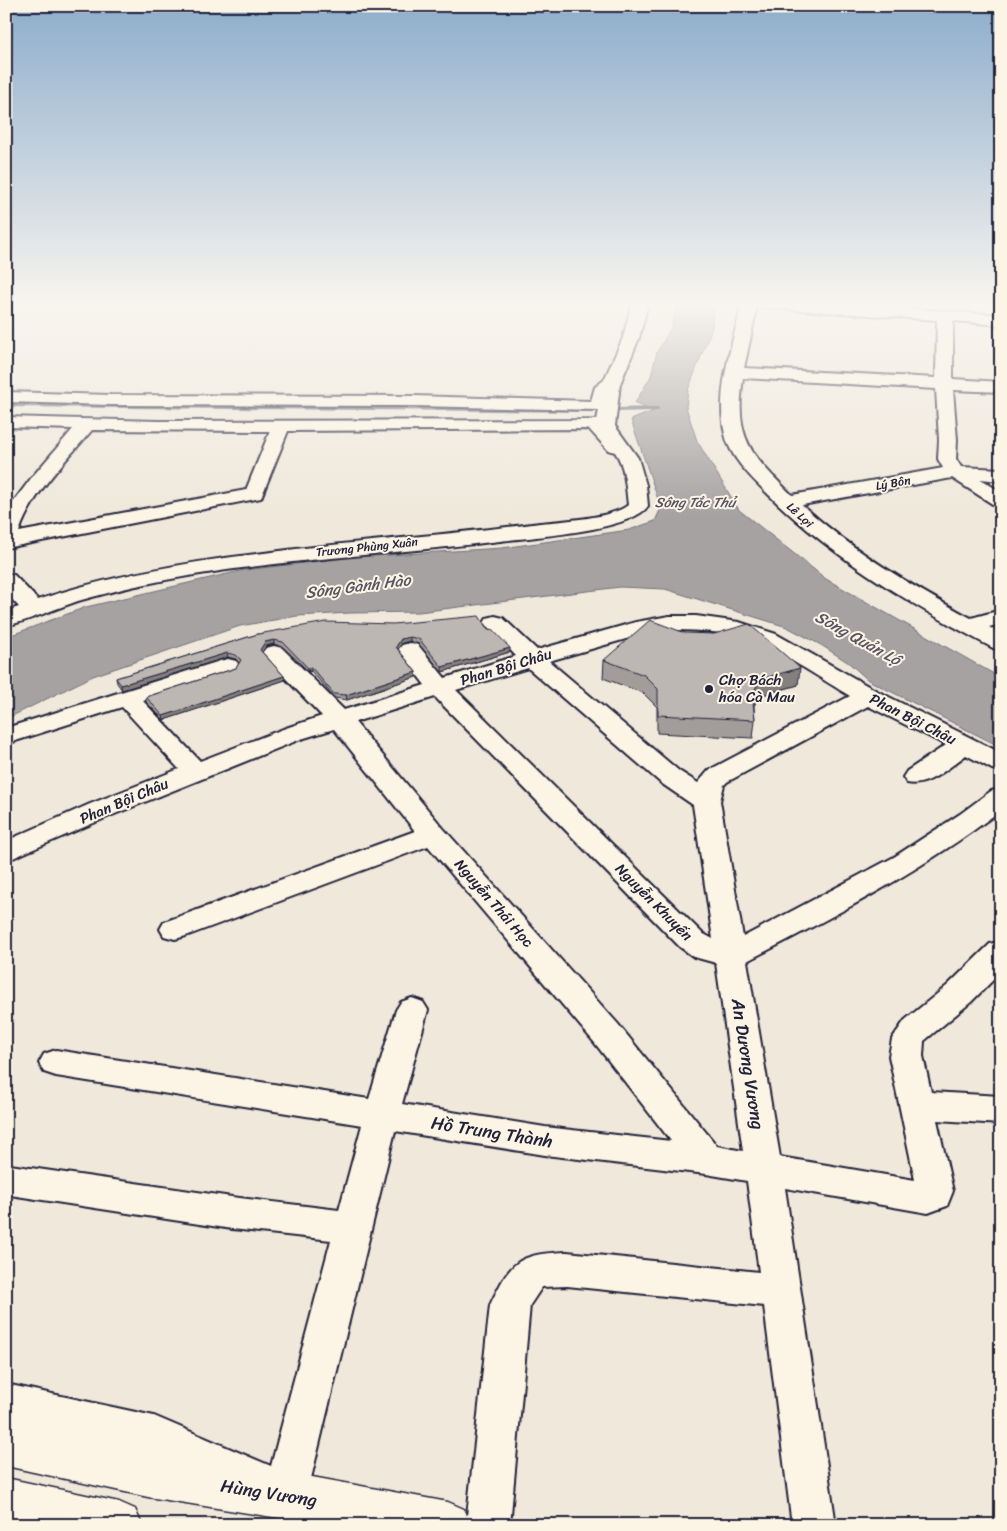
<svg xmlns="http://www.w3.org/2000/svg" width="1007" height="1531" font-family="Sriracha,sans-serif">
<rect width="100%" height="100%" fill="#efe8db"/>
<filter id="ink" filterUnits="userSpaceOnUse"><feTurbulence type="fractalNoise" baseFrequency=".02" numOctaves="2"/><feDisplacementMap in="SourceGraphic" scale="10" xChannelSelector="R" yChannelSelector="G"/><feConvolveMatrix kernelMatrix="1 2 1 2 8 2 1 2 1" color-interpolation-filters="sRGB"/></filter>
<g filter="url(#ink)">
<!-- water -->
<polygon fill="#a6a2a2" stroke="#716f79" points="674,303 713,303 712,328 688,390 686,407 697,441 739,510 826,579 1001,678 1001,747 868,680 849,663 821,645 787,627 665,589 620,587 419,612 350,613 297,616 240,626 93,676 6,719 6,637 86,607 244,570 356,557 502,548 629,530 655,521 661,508 631,420 656,410 635,403 651,376 657,352 671,328 675,312"/>
<g fill="none" stroke-linecap="round" stroke-linejoin="round">
<!-- stream -->
<g stroke="#716f79" stroke-width="4">
<polyline points="6,405 597,410"/>
<polyline points="612,410 657,409"/>
</g>
<!-- minor casing -->
<g stroke="#22223b" stroke-width="4">
<g id="minor">
<path d="M632,303H648L639,338L620,384L615,426L638,458L646,485L648,506C631,531 532,537 500,541C379,556 256,560 136,586C117,590 97,596 78,601C54,609 31,620 6,626V611L19,607L6,593V574L14,575L38,600C111,575 188,562 264,553C356,541 448,535 540,523C561,521 613,518 628,505C626,487 625,466 615,452L608,450L589,429L288,431L261,498L6,548V512L32,477L73,429L6,427V417L158,421L597,420L599,410L414,406L111,405L6,402V392L111,395L414,396L591,401L595,387L604,380L623,338ZM92,430L270,431L246,490L19,532C32,493 66,461 92,430Z"/>
<path d="M742,303H828L1001,315V325L953,321V379L1001,382V392L953,390L957,440L956,459L961,467L1001,469V481L980,479L1001,492V507L994,505L952,478L802,505C853,551 911,586 971,618L1001,610V624L989,627L1001,634V650L993,648C912,605 834,559 769,495C752,478 730,458 725,434C715,391 733,344 742,303ZM757,307L937,320L936,378L744,368ZM743,378L936,389L939,440L938,459L943,468L792,495C751,455 734,439 743,378Z"/>
<path d="M495,616L503,618L537,650L636,622L669,616H696L739,622L776,634L877,691L1001,753V771L992,769L966,755C949,767 928,788 907,783L903,777L907,771L946,745L868,706L727,782L724,785L720,801L743,937L894,857L960,814L991,791L1001,789V810C922,871 834,916 747,961L780,1157L915,1180L889,1056L892,1039L905,1020L948,985L990,944L1001,941V972L971,1002L924,1041L923,1056L931,1092L1001,1096V1124L937,1120L953,1191L947,1206L928,1213L785,1188L836,1525H792L764,1306L567,1286L542,1287L530,1305L510,1525H466L490,1305C511,1261 517,1254 567,1252L759,1272L747,1181L706,1174L545,1155L395,1131L307,1495L300,1510L285,1517L150,1456L6,1424V1384L154,1416L271,1466L331,1240L232,1229L10,1195L6,1194V1166L10,1165L232,1197L339,1210L362,1125L56,1076L44,1072L39,1063L44,1054L56,1050L369,1099L396,1010L401,1002L412,998L423,1002L428,1010L402,1104L545,1127L671,1141L594,1042L428,846L186,936L175,939L164,936L160,929L164,922L415,831L334,729L301,739L110,816L6,861V841L90,804L179,769L122,707L6,744V728L220,661L228,659L236,661L240,666L236,671L143,701L200,761L283,729L322,716L266,658L262,653L266,648L274,646L282,648L344,710L425,685L398,650L402,645L410,643L418,645L445,678L516,656L484,623L487,618ZM669,630C691,630 713,631 734,635C769,643 818,677 850,696L709,770L698,783L679,771L549,661L647,633ZM528,668L661,783L693,805L713,939L702,933L456,690ZM435,697L680,947L694,957L716,963L743,1151L717,1146L618,1024L443,828L355,722Z"/>
</g>
</g>
<!-- highway casing -->
<g stroke="#22223b" stroke-width="3">
<g id="highway">
<polygon points="6,1422 148,1453 285,1472 448,1502 464,1509 471,1525 322,1525 148,1497 6,1466"/>
<polygon points="6,1478 119,1502 135,1509 142,1525 6,1524"/>
</g>
</g>
<!-- minor -->
<use href="#minor" fill="#fcf5e5" fill-rule="evenodd"/>
<!-- highway -->
<use href="#highway" fill="#fcf5e5" fill-rule="evenodd"/>
</g>
<!-- wall -->
<g fill="#a29d9a" stroke="#22223b">
<polygon points="488,630 510,652 442,672 419,644 410,641 402,643 398,649 416,672 416,677 347,700 335,698 311,671 309,672 283,647 274,644 266,646 262,652 284,676 285,680 164,720 146,702 146,697 236,668 239,663 236,659 228,657 122,690 117,683 116,678 258,634"/>
<polygon points="604,660 798,685 759,696 754,706 755,720 753,738 657,733 657,707 643,693 603,678"/>
</g>
<!-- shaded-wall -->
<g fill="#84807d" stroke="#22223b">
<polygon points="410,637 410,641 402,643 397,651 396,647 401,639"/>
<polygon points="274,640 274,644 266,646 261,654 260,650 265,642"/>
<polygon points="510,648 510,652 442,672 442,667"/>
<polygon points="227,653 228,657 122,690 121,685"/>
<polygon points="311,667 311,671 309,672 308,668"/>
<polygon points="800,668 798,685 759,696 750,712 752,694 761,679"/>
<polygon points="416,672 416,677 347,700 346,695"/>
<polygon points="284,676 285,680 164,720 163,716"/>
</g>
<!-- building -->
<g fill="#bcb7b3" stroke="#22223b">
<polygon points="479,616 488,630 492,629 510,648 442,667 419,639 410,637 401,639 396,647 416,672 346,695 334,694 311,667 308,668 283,642 274,640 265,642 260,650 284,676 163,716 146,697 236,668 241,660 236,655 227,653 121,685 116,678 258,634 326,622 393,624"/>
<polygon points="650,620 685,633 714,634 749,624 800,668 761,679 752,694 755,720 658,715 658,689 644,675 604,660"/>
</g>
</g>
<!-- sky -->
<linearGradient id="sky" x2="0" y2="1"><stop stop-color="#8dadcc"/><stop offset="0.59" stop-color="#f8f5ef"/><stop offset="1" stop-color="#f8f5ef" stop-opacity="0"/></linearGradient>
<rect width="1007" height="517" fill="url(#sky)"/>
<!-- markers -->
<circle fill="#22223b" stroke="#fcf5e5" stroke-width="2" cx="709" cy="689" r="5"/>
<g text-anchor="middle" dominant-baseline="central" stroke-width="4" stroke-linejoin="round" paint-order="stroke">
<!-- far-street labels -->
<g font-size="12" fill="#22223b" stroke="#fcf5e5">
<text transform="translate(893 483) rotate(-10)">Lý Bôn</text>
<text transform="translate(800 515) rotate(43)">Lê Lợi</text>
<text transform="translate(367 547) rotate(-6)">Trương Phùng Xuân</text>
</g>
<!-- far-water labels -->
<g font-size="14" font-style="italic" fill="#575564" stroke="#fcf5e5">
<text x="695" y="502">Sông Tắc Thủ</text>
</g>
<!-- street labels -->
<g font-size="15" fill="#22223b" stroke="#fcf5e5">
<text transform="translate(506 667) rotate(-17)">Phan Bội Châu</text>
<text transform="translate(913 719) rotate(27)">Phan Bội Châu</text>
<text transform="translate(124 801) rotate(-23)">Phan Bội Châu</text>
<text transform="translate(654 902) rotate(45)">Nguyễn Khuyến</text>
<text transform="translate(494 903) rotate(49)">Nguyễn Thái Học</text>
</g>
<!-- poi labels -->
<g font-size="15" fill="#22223b" stroke="#fcf5e5" text-anchor="start">
<text x="719" y="680">Chợ Bách<tspan x="719" dy="17">hóa Cà Mau</tspan></text>
</g>
<!-- water labels -->
<g font-size="16" font-style="italic" fill="#575564" stroke="#fcf5e5">
<text transform="translate(358 586) rotate(-7)">Sông Gành Hào</text>
<text transform="translate(858 638) rotate(29)">Sông Quản Lộ</text>
</g>
<!-- near-street labels -->
<g font-size="18" fill="#22223b" stroke="#fcf5e5">
<text transform="translate(748 1064) rotate(81)">An Dương Vương</text>
<text transform="translate(492 1132) rotate(9)">Hồ Trung Thành</text>
<text transform="translate(269 1493) rotate(9)">Hùng Vương</text>
</g>
</g>
<!-- margin -->
<rect width="1007" height="1531" fill="none" stroke="#fcf5e5" stroke-width="25"/>
<rect x="12" y="12" width="982" height="1506" fill="none" stroke="#22223b" stroke-width="2" filter="url(#ink)"/>
</svg>
